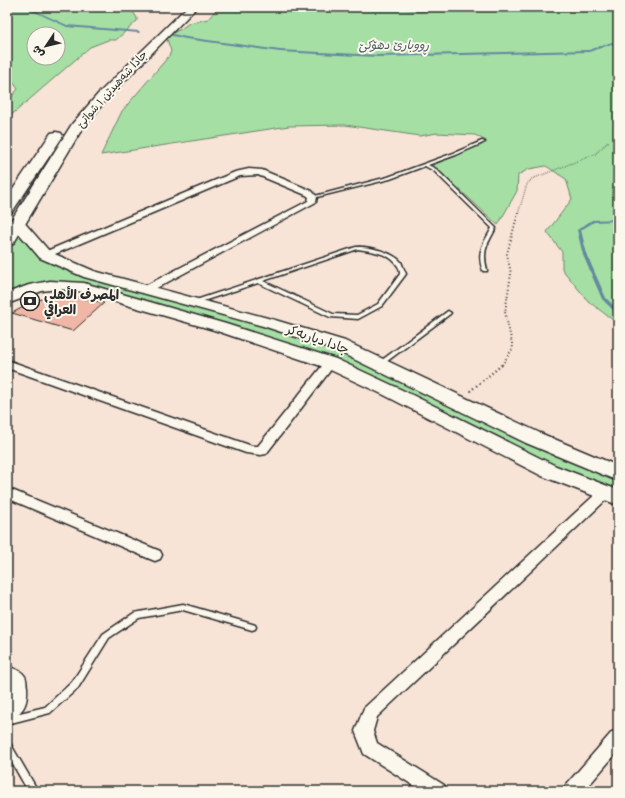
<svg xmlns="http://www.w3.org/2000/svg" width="625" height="798" font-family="Sriracha,'Playpen Sans Arabic',sans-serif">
<rect width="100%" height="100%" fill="#f8e4d7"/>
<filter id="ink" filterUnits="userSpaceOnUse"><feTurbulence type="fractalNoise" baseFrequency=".025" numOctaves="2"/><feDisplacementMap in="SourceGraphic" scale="8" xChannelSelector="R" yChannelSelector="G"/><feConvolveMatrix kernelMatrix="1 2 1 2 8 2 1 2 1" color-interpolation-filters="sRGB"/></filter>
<g filter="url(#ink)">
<!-- green -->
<g fill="#a5dfa4" stroke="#688568" fill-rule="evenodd">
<path d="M7,7H133L132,10L137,18V21L116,40H108L90,47L7,119V102L18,89L7,74ZM34,34H58V58H34Z"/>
<polygon points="217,7 395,7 420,11 449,7 618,7 618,324 588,301 562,269 562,252 547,232 572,199 566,179 546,166 529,169 518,175 517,191 498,225 433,165 482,145 486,141 475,135 437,133 420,136 345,125 289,126 101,155 122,111 169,56 171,51 166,36 181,29 189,23 208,19 217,9"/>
<polygon points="17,223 61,263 339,345 618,474 618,498 330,363 53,284 7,299 7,244"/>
</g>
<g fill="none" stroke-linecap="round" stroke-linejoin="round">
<!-- stream -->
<g fill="#64899e" fill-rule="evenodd">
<polygon points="24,7 27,7 67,25 139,31 140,32 139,33 67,27"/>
<polygon points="169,33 186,37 280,50 377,55 589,50 618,40 618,42 589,52 377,57 280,52 186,39 168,35"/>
<polygon points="618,219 618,221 594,222 581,230 587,255 606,298 618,310 618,313 616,313 602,299 583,255 577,230 592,220"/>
</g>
</g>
<!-- building -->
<polygon fill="#f0b7a7" stroke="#2b2b2b" points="63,295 75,296 104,303 73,331 12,313 37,300"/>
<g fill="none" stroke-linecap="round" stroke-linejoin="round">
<!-- service casing -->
<g stroke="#2b2b2b" stroke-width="3">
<g id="service">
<path d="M482,141L485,142L456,155L428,165L436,169L496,228C487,245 482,250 487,270V271H483C476,253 483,244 492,228L434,171L425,166L390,179L313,198L311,197L388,177L454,153Z"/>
<path d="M356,247C369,246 393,252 401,262C403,266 404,270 406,274L382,306L358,319L330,317L258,283L197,303H193L192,302L193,301ZM358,249C371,251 390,253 397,265C399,267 400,271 400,274L378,304L357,315L333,314L263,281Z"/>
<polygon points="448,311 451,313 450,314 382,365 378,365 377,364 378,363"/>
<polygon points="183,604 252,624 255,625 256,627 255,629 252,630 183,610 139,618 109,638 78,688 50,713 7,724 7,716 45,707 72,682 103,634 134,613"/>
<polygon points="7,742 10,743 38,791 28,791 7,754"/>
</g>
</g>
<!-- minor casing -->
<g stroke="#2b2b2b" stroke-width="3">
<g id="minor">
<polygon points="249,169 262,170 312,191 317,197 316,202 151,291 147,292 142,289 143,287 308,201 309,197 306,195 258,175 240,176 48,257 42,257 40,255 42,253 235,172"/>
<polygon points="7,360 252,446 258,446 326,361 334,361 336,363 266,454 261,455 246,453 7,368"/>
<polygon points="7,488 160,551 162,555 160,559 155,561 150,559 7,498"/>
<polygon points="605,488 610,490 612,493 610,496 377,717 373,731 377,743 444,785 447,791 422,791 364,754 355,731 364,708 600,490"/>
<path d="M7,666C12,668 21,670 24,675C27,678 26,683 27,687C28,704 24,713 7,720V701L10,698V683L7,681Z"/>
<polygon points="618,730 618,751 584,791 563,791 566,785 612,732"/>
</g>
</g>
<!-- secondary casing -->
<g stroke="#2b2b2b" stroke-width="3">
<g id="secondary">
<polygon points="17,219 22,220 50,252 94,271 275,320 345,341 540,433 618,466 618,481 526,443 333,349 263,326 84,277 40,258 10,223 12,220"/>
<polygon points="50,281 84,283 226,324 336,359 396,387 556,466 618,490 618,505 542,476 384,395 324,367 214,330 78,291 58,289 42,291 7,304 7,293 29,285"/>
</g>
</g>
<!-- primary casing -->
<g stroke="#2b2b2b" stroke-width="3">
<g id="primary">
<polygon points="187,7 197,7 106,100 82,129 15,241 13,244 7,246 7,227 72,124 98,94"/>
<polygon points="56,132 61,133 63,136 12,212 7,213 7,198 51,133"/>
</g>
</g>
<!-- path-far2 -->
<g stroke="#2b2b2b" stroke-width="1.5" stroke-dasharray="0.5 1.5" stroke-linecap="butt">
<polyline points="403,7 430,10 447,7"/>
<polyline points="518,214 527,184 532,179 595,154 609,141"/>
</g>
<!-- path-far1 -->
<polyline stroke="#2b2b2b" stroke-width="2" stroke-dasharray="1 2.5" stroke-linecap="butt" points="502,365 513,348 505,312 511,274 507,254 518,213"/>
<!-- path -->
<polyline stroke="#2b2b2b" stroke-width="2.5" stroke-dasharray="1 3" stroke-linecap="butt" points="470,391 503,364"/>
<!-- service -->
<use href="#service" fill="#fbf7ec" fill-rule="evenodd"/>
<!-- minor -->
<use href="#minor" fill="#fbf7ec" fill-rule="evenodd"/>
<!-- secondary -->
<use href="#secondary" fill="#fbf7ec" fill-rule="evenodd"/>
<!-- primary -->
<use href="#primary" fill="#fbf7ec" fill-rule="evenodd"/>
</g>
</g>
<!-- icons -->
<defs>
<g id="bank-ring" transform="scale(1)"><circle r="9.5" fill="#fbf7ec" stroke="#2b2b2b" stroke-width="1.5"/><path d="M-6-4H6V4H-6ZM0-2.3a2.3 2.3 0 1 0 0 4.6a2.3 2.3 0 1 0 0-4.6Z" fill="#2b2b2b"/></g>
</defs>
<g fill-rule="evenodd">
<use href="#bank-ring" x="30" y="301"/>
</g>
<g text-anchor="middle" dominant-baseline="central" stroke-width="4" stroke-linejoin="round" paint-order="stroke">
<!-- far-street labels -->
<g font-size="11" fill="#2b2b2b" stroke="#fbf7ec">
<text transform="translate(112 89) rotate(-48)">جادا شەهیدێن ١ شواتێ</text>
</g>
<!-- far-water labels -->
<g font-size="12" font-style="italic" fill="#485a64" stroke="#fbf7ec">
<text x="394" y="45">ڕووبارێ دهۆكێ</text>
</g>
<!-- poi labels -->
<g font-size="13" font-weight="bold" fill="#2b2b2b" stroke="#fbf7ec" text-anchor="start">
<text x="44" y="294">المصرف الأهلي<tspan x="44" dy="15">العراقي</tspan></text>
</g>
<!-- street labels -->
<g font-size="13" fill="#2b2b2b" stroke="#fbf7ec">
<text transform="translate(318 339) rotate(19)">جادا دیاربه‌كر</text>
</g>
</g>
<!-- margin -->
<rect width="625" height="798" fill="none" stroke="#fbf7ec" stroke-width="24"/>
<rect x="12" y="12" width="601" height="774" fill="none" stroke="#2b2b2b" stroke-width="1.5" filter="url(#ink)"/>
<!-- north arrow -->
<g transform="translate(46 46) rotate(235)"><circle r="19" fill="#fbf7ec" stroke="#a8a59f"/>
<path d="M0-3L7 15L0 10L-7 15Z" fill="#2b2b2b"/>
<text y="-6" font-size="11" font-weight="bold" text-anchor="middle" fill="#2b2b2b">ش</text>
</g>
</svg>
